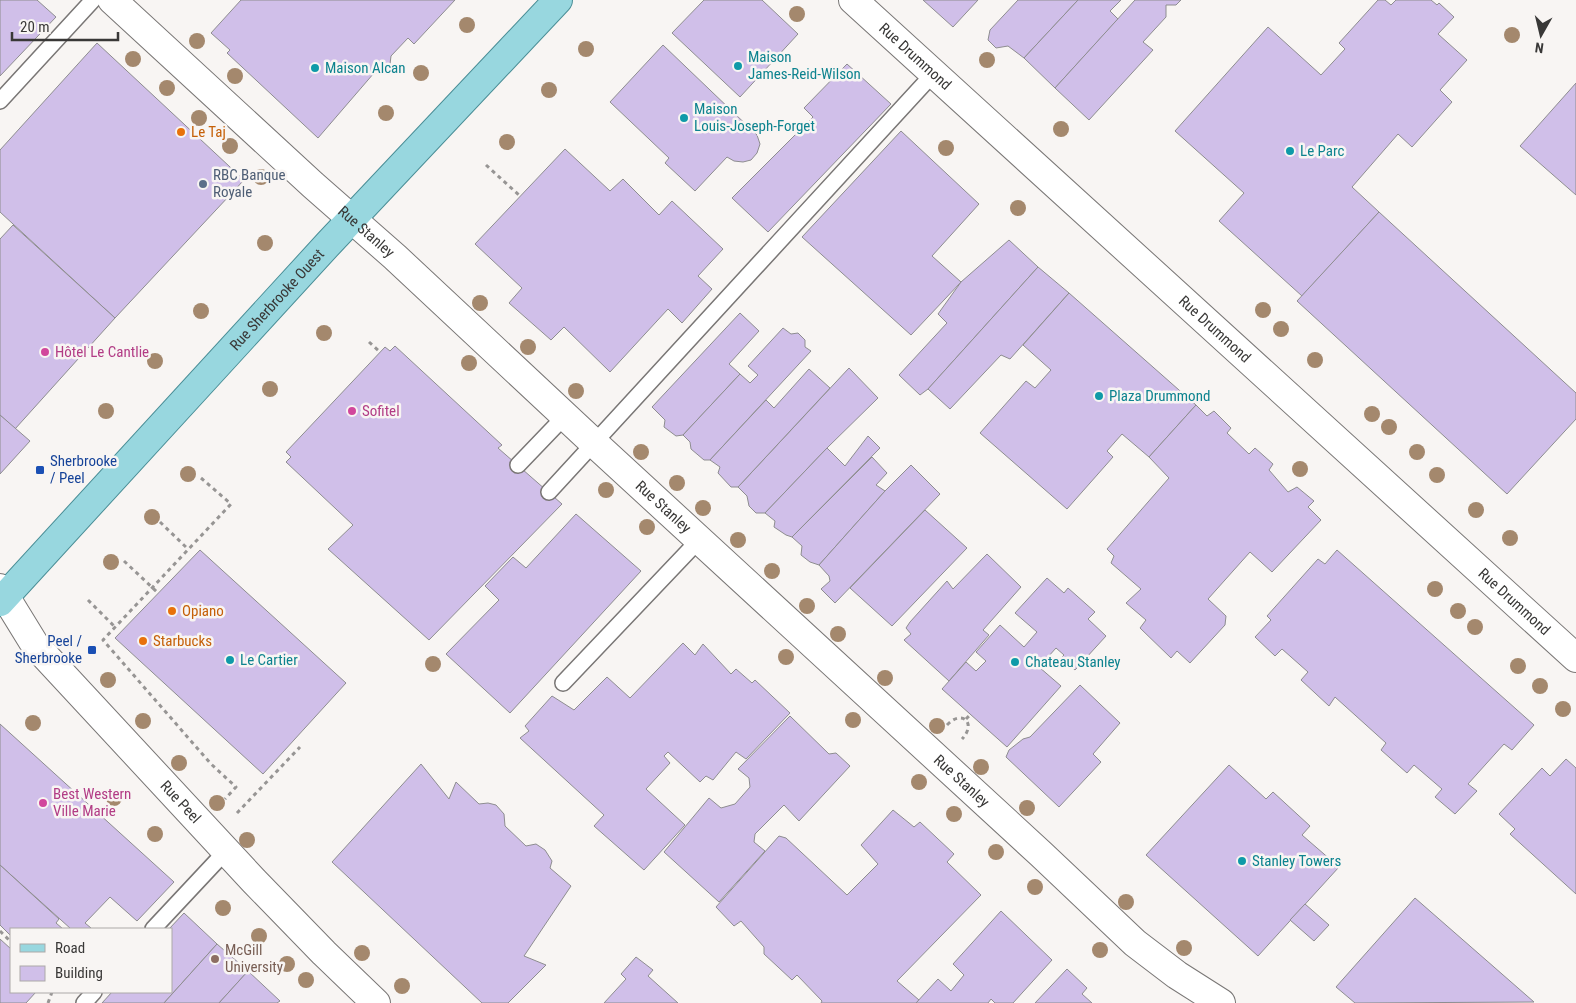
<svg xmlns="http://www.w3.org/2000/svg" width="1576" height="1003" font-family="'Roboto Condensed',sans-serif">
<rect width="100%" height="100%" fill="#f8f5f3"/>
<!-- building -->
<g fill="#d0bfe9" stroke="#8e8d90">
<polygon points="0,0 37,0 56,17 0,76"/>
<polygon points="241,0 455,0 414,44 408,38 391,56 390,64 383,72 374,73 318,138 227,53 230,50 211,33"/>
<polygon points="704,0 762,0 798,34 740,97 672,33"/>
<polygon points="923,0 978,0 953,27"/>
<polygon points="1018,0 1078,0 1024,58 1008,46 996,48 988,40 990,30"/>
<polygon points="1078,0 1121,0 1110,11 1118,19 1055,88 1024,58"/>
<polygon points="1135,0 1181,0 1176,5 1166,5 1166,17 1143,42 1153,50 1089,120 1055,88"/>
<polygon points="1378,0 1385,0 1391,5 1396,0 1431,0 1437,5 1439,3 1454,17 1438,34 1467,60 1440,90 1452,102 1412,147 1398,134 1352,187 1379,212 1302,296 1219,221 1244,193 1175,131 1268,27 1321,75 1345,49 1339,43"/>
<polygon points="97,43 244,180 115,318 0,212 0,150"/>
<polygon points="663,45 757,135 760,144 757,153 751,160 743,162 734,161 727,157 695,191 665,163 669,158 610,102"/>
<polygon points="847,64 891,104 768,232 732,198 813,117 804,108"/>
<polygon points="1576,83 1576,195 1520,146"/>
<polygon points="901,131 979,204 932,256 961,282 911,335 802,237"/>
<polygon points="565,149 610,191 623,179 659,215 672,201 723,249 698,276 712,289 682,323 668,309 610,372 564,327 551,340 509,303 522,288 475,244"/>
<polygon points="1379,212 1576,393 1576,419 1507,494 1297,301"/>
<polygon points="13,225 115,318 15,429 0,415 0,239"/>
<polygon points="1009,240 1038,267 928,389 920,395 899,375 947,323 938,314 961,282"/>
<polygon points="1038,267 1069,293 1010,359 1001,355 950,409 928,389"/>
<polygon points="1069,293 1196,405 1149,457 1122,434 1107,451 1113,457 1067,509 980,433 1026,381 1035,388 1051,370 1023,345"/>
<polygon points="740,313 759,331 729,364 740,374 683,435 676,436 664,427 665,420 652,407"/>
<polygon points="783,328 791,334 798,333 805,340 805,347 811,351 710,460 704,460 691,449 690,442 683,435 740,374 750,383 758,375 748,366"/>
<polygon points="395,346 502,445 498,448 562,504 429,640 328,549 353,525 286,462 291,457 286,452 385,347 390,351"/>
<polygon points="849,368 878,398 827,448 765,513 756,513 749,506 747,496 738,487"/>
<polygon points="809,369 830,388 738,487 731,487 718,473 720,467 710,460 766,400 774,408"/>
<polygon points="1196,405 1207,416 1214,411 1231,428 1227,433 1249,454 1255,448 1273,464 1269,470 1288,492 1297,487 1314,501 1308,507 1321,520 1272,572 1250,552 1208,599 1226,616 1225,625 1190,663 1177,651 1171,658 1140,628 1146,620 1126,603 1141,589 1111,563 1114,556 1107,549 1169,478 1149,457"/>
<polygon points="0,415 30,441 0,474"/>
<polygon points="868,436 880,448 792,537 786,535 774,527 775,521 765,513 827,448 845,466"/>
<polygon points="872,457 887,473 876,485 885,491 819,565 810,562 801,555 802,546 792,537"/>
<polygon points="911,465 940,494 835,603 821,589 830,581 829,576 819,565 885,491"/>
<polygon points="925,510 967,548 892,626 850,588"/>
<polygon points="576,514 641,571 510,713 446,654 499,600 485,586 513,557 526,568"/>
<polygon points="200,550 346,683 263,774 115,638"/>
<polygon points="1337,550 1534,725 1512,750 1504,744 1468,784 1477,791 1455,814 1435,797 1442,789 1414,765 1407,773 1381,750 1386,743 1335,697 1329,706 1301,680 1308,672 1282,649 1275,656 1255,637 1271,620 1267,616 1318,559 1325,564"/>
<polygon points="987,554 1021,587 983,630 989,635 949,681 904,640 911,634 906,628 910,622 947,581 953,589"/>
<polygon points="1047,578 1064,593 1068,588 1095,612 1088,619 1106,636 1075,670 1061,658 1064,655 1056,648 1039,667 1061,686 1007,747 942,689 966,662 976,671 986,661 976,652 1000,625 1024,647 1037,632 1015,613"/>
<polygon points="683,643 695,655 703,644 731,674 736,669 752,683 755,680 790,713 746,759 736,752 713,780 706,776 700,782 668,752 664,756 670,763 646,789 685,825 644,870 594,826 604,815 520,738 529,731 525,726 552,696 574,710 607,677 630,698"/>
<polygon points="1080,685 1120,723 1093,754 1101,762 1059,807 1006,757 1009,750 1023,739 1030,737"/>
<polygon points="790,716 829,754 836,753 850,766 799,821 784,805 755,834 754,842 765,851 719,902 664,852 709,798 721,808 735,804 750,787 749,778 738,769"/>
<polygon points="0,724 174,882 137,921 110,897 85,923 91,928 89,929 71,929 0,865"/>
<polygon points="1566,759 1576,768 1576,894 1510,834 1515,829 1499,814 1542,768 1550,776"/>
<polygon points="421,764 449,799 456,782 479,804 488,803 496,805 504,814 505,826 526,846 536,844 545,850 552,861 550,868 571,886 524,956 546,965 508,1003 482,1003 332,862"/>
<polygon points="1229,765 1266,799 1273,792 1310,826 1302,835 1339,867 1258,956 1146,855"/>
<polygon points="893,810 914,827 920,822 954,854 947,862 981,895 897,981 919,1000 916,1003 821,1003 822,1001 797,975 792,980 764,954 764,947 741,921 734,926 716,907 779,836 786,838 847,895 878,864 861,845"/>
<polygon points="0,865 59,919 56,923 63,929 11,929 11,936 0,925"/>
<polygon points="1415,898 1534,1002 1355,1003 1336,987"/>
<polygon points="1305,904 1329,925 1314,941 1290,920"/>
<polygon points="1001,911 1052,960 1013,1003 995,1003 991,999 988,1003 916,1003 938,979 951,991 964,975 953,964"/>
<polygon points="184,913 217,944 164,1003 102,1003 112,992 171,992 171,929 169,929"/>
<polygon points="0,939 11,949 11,992 36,992 26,1003 0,1003"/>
<polygon points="217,944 248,971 219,1003 164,1003"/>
<polygon points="636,957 653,970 648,976 678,1003 604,1003 626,979 621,974"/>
<polygon points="1067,969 1087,988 1082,994 1092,1003 1035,1003"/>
<polygon points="248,971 280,1001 277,1003 219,1003"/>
</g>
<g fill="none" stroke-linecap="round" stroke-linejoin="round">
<!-- lane casing -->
<g stroke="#797675" stroke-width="18">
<g id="lane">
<polyline points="0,101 93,0"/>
<polyline points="518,465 565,416"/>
<polyline points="549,492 934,73"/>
<polyline points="563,683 699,540"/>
<polyline points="153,929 226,851"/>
<polyline points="84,1003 94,992"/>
</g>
</g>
<!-- street casing -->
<g stroke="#797675" stroke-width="30">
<g id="street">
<path id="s1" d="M112,0L313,185L395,257L594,443L1041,854L1135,943L1177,975L1221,1003"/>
<path id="s2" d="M853,0L1576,658"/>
</g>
</g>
<!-- secondary casing -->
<g stroke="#797675" stroke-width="30">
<g id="secondary">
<path id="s3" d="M0,588L35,645L254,881L324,953L376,1003"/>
</g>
</g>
<!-- primary casing -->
<g stroke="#4a8e96" stroke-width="30">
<g id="primary">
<path id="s4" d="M0,602L329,243L558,0"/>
</g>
</g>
<!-- path -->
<g stroke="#979594" stroke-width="3" stroke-dasharray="4 4" stroke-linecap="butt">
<polyline points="486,165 520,196"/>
<polyline points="369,342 379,351"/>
<polyline points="201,478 231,504 103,640 211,764 236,787 225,799"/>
<polyline points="160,522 188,549"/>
<polyline points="124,561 158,593"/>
<polyline points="88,600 115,627"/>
<polyline points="966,719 971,714"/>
<path d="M947,725C962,709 977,723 962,739"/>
<polyline points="237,813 300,747"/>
<polyline points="0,931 11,942"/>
<polyline points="48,1003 52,992"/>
</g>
<!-- lane -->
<use href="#lane" stroke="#fff" stroke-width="15"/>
<!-- street -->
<use href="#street" stroke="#fff" stroke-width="28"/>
<!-- secondary -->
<use href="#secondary" stroke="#fff" stroke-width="28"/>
<!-- primary -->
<use href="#primary" stroke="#98d7df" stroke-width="28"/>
</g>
<!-- trees -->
<g fill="#a4886d">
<circle cx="797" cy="14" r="8"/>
<circle cx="467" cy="25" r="8"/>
<circle cx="1512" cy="35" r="8"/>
<circle cx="197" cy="41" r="8"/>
<circle cx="586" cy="49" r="8"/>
<circle cx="133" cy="59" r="8"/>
<circle cx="987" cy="60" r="8"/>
<circle cx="421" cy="73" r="8"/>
<circle cx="235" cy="76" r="8"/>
<circle cx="167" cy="88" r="8"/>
<circle cx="549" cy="90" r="8"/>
<circle cx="386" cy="113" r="8"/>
<circle cx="199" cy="118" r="8"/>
<circle cx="1061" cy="129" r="8"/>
<circle cx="507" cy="142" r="8"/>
<circle cx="230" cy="146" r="8"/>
<circle cx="946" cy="148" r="8"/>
<circle cx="261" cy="177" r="8"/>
<circle cx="1018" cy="208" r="8"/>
<circle cx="265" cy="243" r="8"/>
<circle cx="480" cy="303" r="8"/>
<circle cx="1263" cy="310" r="8"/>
<circle cx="201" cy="311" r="8"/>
<circle cx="1281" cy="329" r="8"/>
<circle cx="324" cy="333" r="8"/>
<circle cx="528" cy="347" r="8"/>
<circle cx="1315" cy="360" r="8"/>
<circle cx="155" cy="361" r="8"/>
<circle cx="469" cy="363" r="8"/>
<circle cx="270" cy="389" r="8"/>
<circle cx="576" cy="391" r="8"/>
<circle cx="106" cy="411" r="8"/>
<circle cx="1372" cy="414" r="8"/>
<circle cx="1389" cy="427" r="8"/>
<circle cx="641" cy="452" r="8"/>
<circle cx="1417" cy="452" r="8"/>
<circle cx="1300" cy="469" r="8"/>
<circle cx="188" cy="474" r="8"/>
<circle cx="1437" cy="475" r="8"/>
<circle cx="677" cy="483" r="8"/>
<circle cx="606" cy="490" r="8"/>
<circle cx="703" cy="508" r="8"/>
<circle cx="1476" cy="510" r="8"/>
<circle cx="152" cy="517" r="8"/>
<circle cx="647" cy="527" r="8"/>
<circle cx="1510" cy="538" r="8"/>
<circle cx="738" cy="540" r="8"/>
<circle cx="111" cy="562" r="8"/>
<circle cx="772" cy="571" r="8"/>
<circle cx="1435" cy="589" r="8"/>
<circle cx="807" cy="606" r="8"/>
<circle cx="1458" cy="611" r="8"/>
<circle cx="1475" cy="627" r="8"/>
<circle cx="838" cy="634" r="8"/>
<circle cx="786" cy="657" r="8"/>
<circle cx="433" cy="664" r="8"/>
<circle cx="1518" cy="666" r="8"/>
<circle cx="885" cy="678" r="8"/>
<circle cx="108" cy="680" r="8"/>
<circle cx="1540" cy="686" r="8"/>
<circle cx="1563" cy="709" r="8"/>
<circle cx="853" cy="720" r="8"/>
<circle cx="143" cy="721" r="8"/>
<circle cx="33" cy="723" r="8"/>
<circle cx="937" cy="726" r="8"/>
<circle cx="179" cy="763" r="8"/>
<circle cx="981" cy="767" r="8"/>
<circle cx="919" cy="782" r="8"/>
<circle cx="114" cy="798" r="8"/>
<circle cx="217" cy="803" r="8"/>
<circle cx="1027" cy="808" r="8"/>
<circle cx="954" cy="814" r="8"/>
<circle cx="155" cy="834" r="8"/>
<circle cx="247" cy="840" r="8"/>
<circle cx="996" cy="852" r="8"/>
<circle cx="1035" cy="887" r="8"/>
<circle cx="1126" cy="902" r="8"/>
<circle cx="223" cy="908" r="8"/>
<circle cx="259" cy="936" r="8"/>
<circle cx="1184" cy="948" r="8"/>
<circle cx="1100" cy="950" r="8"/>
<circle cx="362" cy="953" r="8"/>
<circle cx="287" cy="964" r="8"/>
<circle cx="306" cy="980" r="8"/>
<circle cx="402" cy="986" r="8"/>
</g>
<!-- markers -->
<g fill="#0f9aa8" stroke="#f8f5f3" stroke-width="2">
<circle cx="738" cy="66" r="5"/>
<circle cx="315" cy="68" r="5"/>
<circle cx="684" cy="118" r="5"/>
<circle cx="1290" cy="151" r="5"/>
<circle cx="1099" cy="396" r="5"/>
<circle cx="230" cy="660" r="5"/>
<circle cx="1015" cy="662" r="5"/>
<circle cx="1242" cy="861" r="5"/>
</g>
<g fill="#e8710a" stroke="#f8f5f3" stroke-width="2">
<circle cx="181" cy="132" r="5"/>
<circle cx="172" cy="611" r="5"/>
<circle cx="143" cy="641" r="5"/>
</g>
<circle fill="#5c6f8a" stroke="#f8f5f3" stroke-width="2" cx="203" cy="184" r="5"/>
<g fill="#d1479c" stroke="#f8f5f3" stroke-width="2">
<circle cx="45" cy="352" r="5"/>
<circle cx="352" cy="411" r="5"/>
<circle cx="43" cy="803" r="5"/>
</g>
<g fill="#1a4fb4" stroke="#f8f5f3" stroke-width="2">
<rect x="35" y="465" width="10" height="10" rx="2.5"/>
<rect x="87" y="645" width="10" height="10" rx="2.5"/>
</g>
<circle fill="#8d6e63" stroke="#f8f5f3" stroke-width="2" cx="215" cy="959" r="5"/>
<g text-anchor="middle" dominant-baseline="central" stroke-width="5" stroke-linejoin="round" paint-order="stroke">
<!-- street labels -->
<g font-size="15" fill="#393837" stroke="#f8f5f3">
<text stroke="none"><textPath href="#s2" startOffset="84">Rue Drummond</textPath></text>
<text stroke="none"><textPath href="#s1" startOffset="344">Rue Stanley</textPath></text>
<text stroke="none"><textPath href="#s4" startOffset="410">Rue Sherbrooke Ouest</textPath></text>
<text stroke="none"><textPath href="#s2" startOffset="489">Rue Drummond</textPath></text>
<text stroke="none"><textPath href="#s1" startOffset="749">Rue Stanley</textPath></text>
<text stroke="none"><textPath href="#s2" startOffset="894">Rue Drummond</textPath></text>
<text stroke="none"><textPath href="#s1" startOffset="1154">Rue Stanley</textPath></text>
<text stroke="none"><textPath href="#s3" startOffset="281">Rue Peel</textPath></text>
</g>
<!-- culture labels -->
<g font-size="15" fill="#0d838f" stroke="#f8f5f3" text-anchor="start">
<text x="748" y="57">Maison<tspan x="748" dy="17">James-Reid-Wilson</tspan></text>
<text x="325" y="68">Maison Alcan</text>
<text x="694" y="109">Maison<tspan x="694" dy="17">Louis-Joseph-Forget</tspan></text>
<text x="1300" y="151">Le Parc</text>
<text x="1109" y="396">Plaza Drummond</text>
<text x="240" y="660">Le Cartier</text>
<text x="1025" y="662">Chateau Stanley</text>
<text x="1252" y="861">Stanley Towers</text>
</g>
<!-- food labels -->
<g font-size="15" fill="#c56008" stroke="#f8f5f3" text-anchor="start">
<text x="191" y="132">Le Taj</text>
<text x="182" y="611">Opiano</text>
<text x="153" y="641">Starbucks</text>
</g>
<!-- service labels -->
<g font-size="15" fill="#4e5e75" stroke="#f8f5f3" text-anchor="start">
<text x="213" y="175">RBC Banque<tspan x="213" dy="17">Royale</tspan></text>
</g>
<!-- hotel labels -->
<g font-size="15" fill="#b23c85" stroke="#f8f5f3" text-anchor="start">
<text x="55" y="352">Hôtel Le Cantlie</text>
<text x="362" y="411">Sofitel</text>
<text x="53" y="794">Best Western<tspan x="53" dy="17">Ville Marie</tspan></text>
</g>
<!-- transit labels -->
<g font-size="15" fill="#164399" stroke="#f8f5f3" text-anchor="start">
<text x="50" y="461">Sherbrooke<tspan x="50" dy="17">/ Peel</tspan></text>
<text x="82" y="641" text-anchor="end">Peel /<tspan x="82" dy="17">Sherbrooke</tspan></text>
</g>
<!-- education labels -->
<g font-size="15" fill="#785e54" stroke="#f8f5f3" text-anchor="start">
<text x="225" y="950">McGill<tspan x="225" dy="17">University</tspan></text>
</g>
</g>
<!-- legend -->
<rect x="10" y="928" width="162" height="65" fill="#f8f5f3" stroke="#aca9a8"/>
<rect x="20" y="944" width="25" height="8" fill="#98d7df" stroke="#aca9a8"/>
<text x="55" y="953" font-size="15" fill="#393837">Road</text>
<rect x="20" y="966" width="25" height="15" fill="#d0bfe9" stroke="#aca9a8"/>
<text x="55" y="978" font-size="15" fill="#393837">Building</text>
<!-- north arrow -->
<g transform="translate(1541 35) rotate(188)" stroke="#f8f5f3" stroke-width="4" paint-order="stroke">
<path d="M0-4L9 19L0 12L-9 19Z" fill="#393837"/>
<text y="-8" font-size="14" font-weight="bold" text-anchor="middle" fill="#393837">N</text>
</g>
<!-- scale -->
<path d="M12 32v8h106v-8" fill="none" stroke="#393837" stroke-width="2.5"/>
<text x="20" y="32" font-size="15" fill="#393837" stroke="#f8f5f3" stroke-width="4" paint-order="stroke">20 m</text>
</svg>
